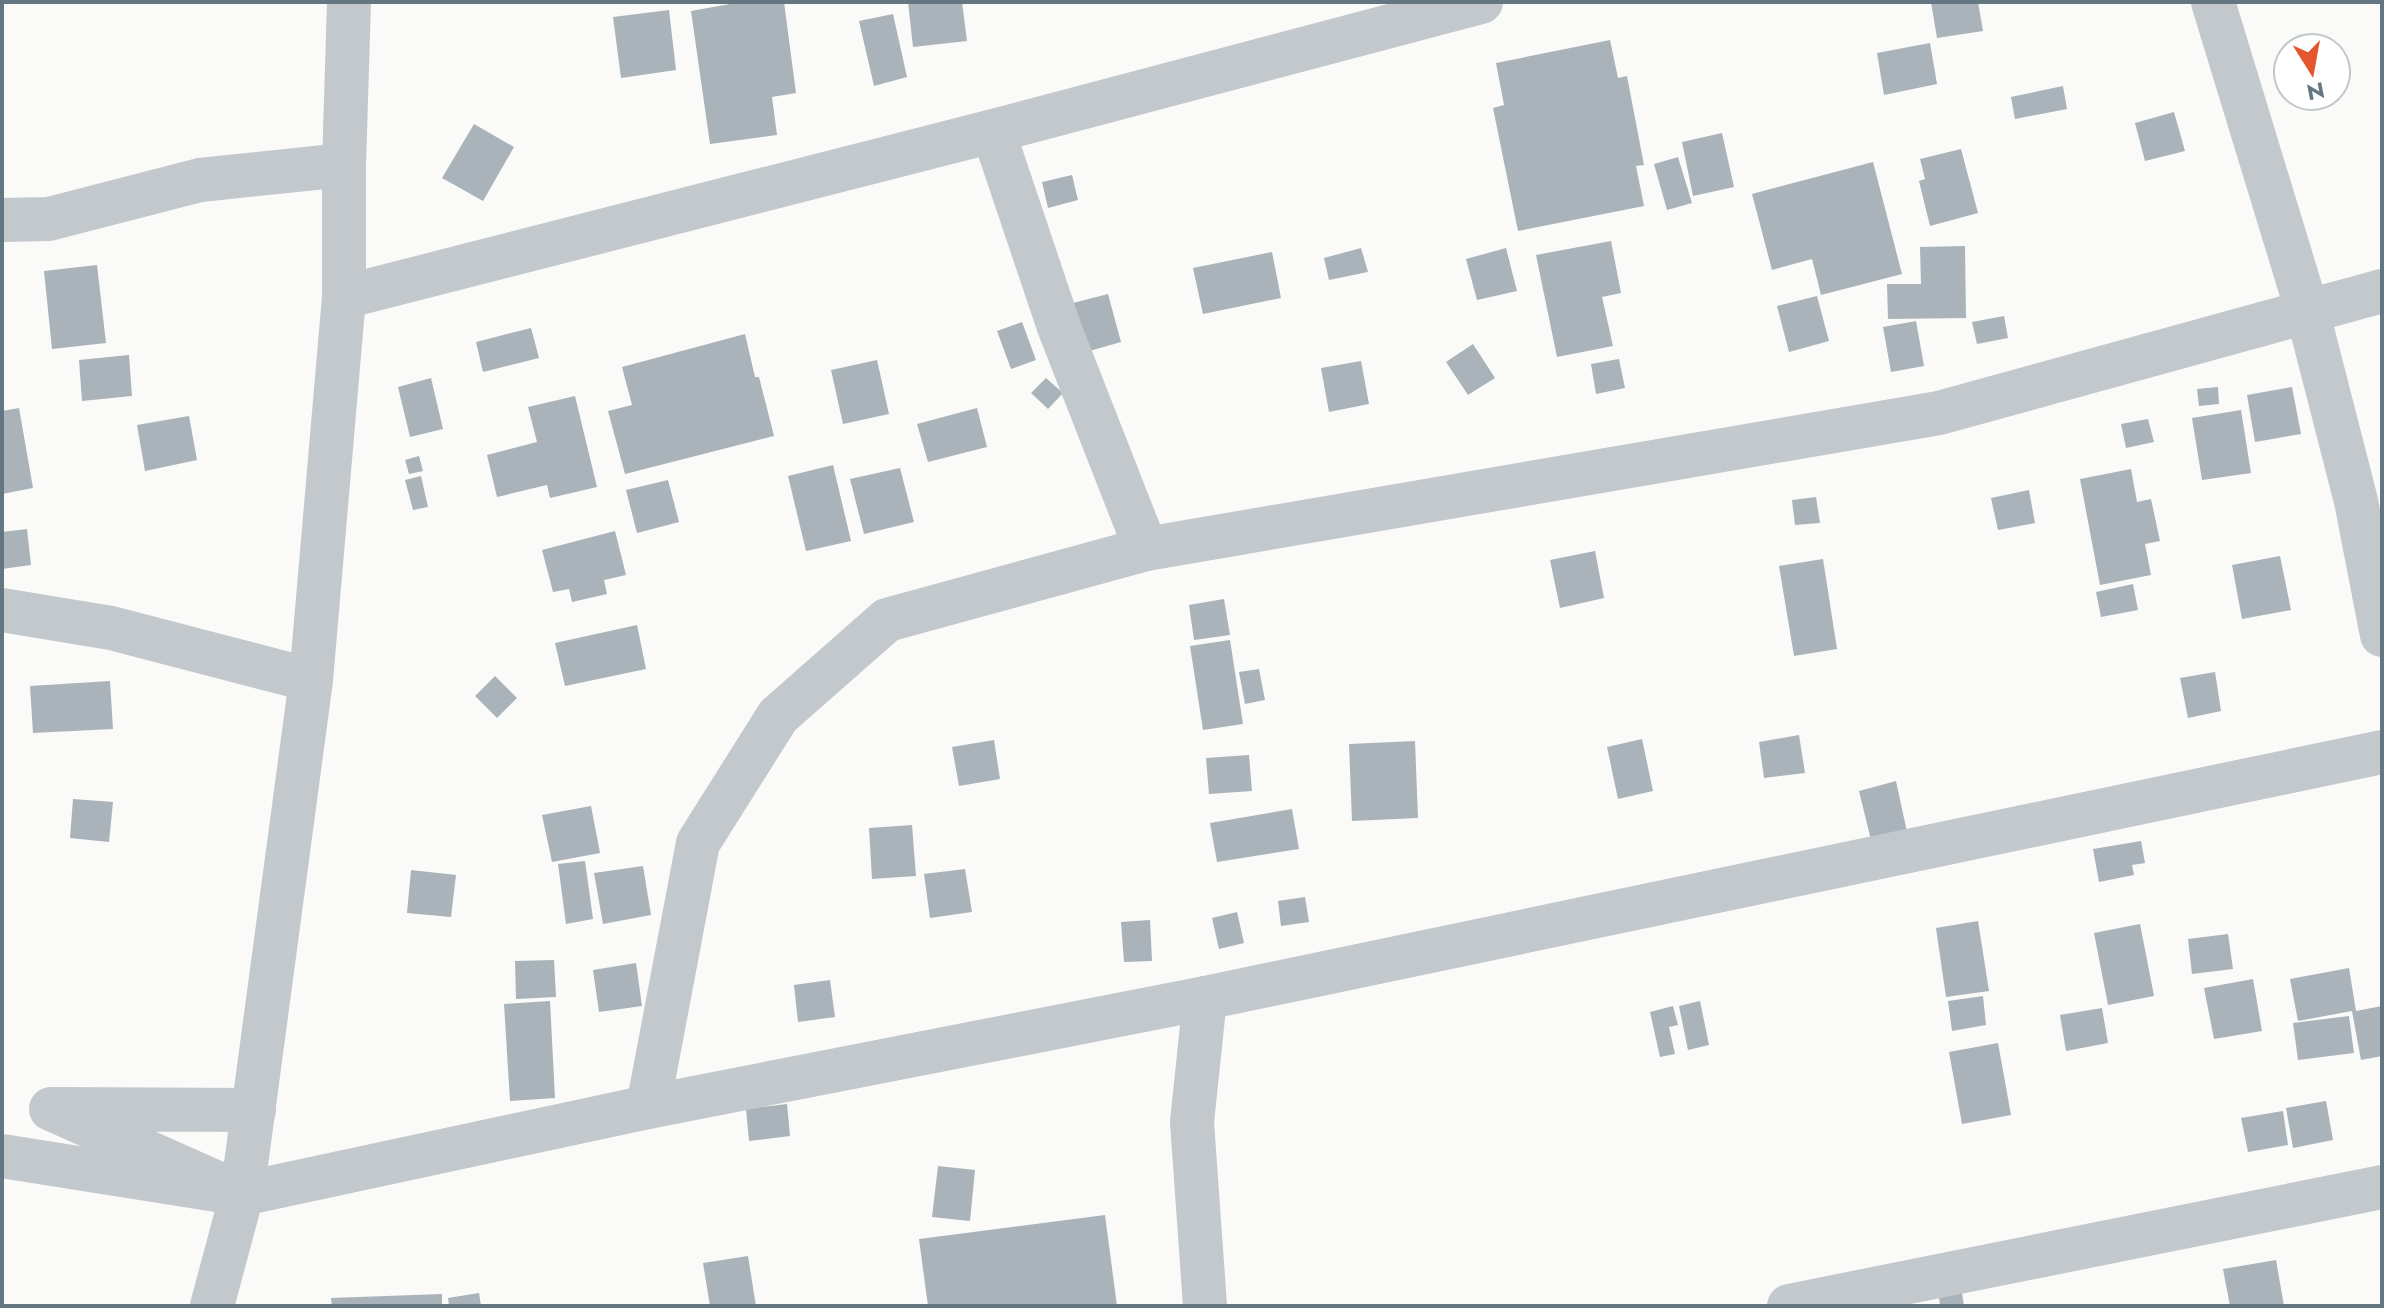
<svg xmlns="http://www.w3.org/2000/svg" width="2384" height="1308" font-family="Jost,sans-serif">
<rect width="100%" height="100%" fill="#fafaf8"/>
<!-- building -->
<g fill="#aab3b9">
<polygon points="741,2 784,2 796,93 772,97 777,135 710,144 691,11"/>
<polygon points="908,2 962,2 967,41 913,47"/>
<polygon points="1931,2 1978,2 1983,31 1937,38"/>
<polygon points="669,10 676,70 621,78 613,17"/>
<polygon points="893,14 907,77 874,86 859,21"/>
<polygon points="1610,40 1618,78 1627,76 1644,165 1636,166 1644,206 1518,231 1493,108 1504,105 1496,63"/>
<polygon points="1930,43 1937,84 1884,95 1877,53"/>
<polygon points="2063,86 2067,109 2015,119 2011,97"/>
<polygon points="2174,112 2185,151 2145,161 2135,123"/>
<polygon points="474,124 514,147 483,201 442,178"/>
<polygon points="1722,133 1734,187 1693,196 1682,142"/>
<polygon points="1961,149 1978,213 1930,226 1919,181 1925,179 1920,159"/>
<polygon points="1678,157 1692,203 1667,210 1654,164"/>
<polygon points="1873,162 1902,274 1821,295 1812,259 1772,270 1752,194"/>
<polygon points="1072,175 1078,200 1048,208 1042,182"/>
<polygon points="1611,241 1621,293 1602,297 1613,346 1557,357 1536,255"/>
<polygon points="1965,246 1966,318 1888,319 1887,284 1921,284 1920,247"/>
<polygon points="1361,248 1368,272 1329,280 1324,258"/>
<polygon points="1506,248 1517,291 1477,300 1466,259"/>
<polygon points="1272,252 1281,298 1203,314 1193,268"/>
<polygon points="97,265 106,343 52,349 44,271"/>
<polygon points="1108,294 1121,342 1086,352 1073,303"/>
<polygon points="1817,296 1829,341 1789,352 1777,306"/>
<polygon points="2004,316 2008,338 1977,344 1972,322"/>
<polygon points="1916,321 1924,366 1891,372 1883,327"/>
<polygon points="1022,322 1036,360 1011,369 997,331"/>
<polygon points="531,328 539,358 483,372 476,342"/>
<polygon points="745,334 755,377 759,377 774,436 625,474 608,411 632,405 622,367"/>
<polygon points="1473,344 1495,378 1468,395 1446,362"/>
<polygon points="129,355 132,396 82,401 79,360"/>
<polygon points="1619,359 1625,388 1596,394 1591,364"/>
<polygon points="877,360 889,414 843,424 831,370"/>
<polygon points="1361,361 1369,404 1329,412 1321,368"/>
<polygon points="431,378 443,429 410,437 398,387"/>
<polygon points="1046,378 1063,393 1048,409 1031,393"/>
<polygon points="2218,387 2219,404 2199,406 2197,389"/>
<polygon points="2292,387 2301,434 2255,442 2247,395"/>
<polygon points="575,396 597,487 550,498 547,485 497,497 487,455 537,442 528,407"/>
<polygon points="19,408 33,488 2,494 2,411"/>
<polygon points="977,408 987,447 928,462 917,424"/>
<polygon points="2241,410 2251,473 2202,480 2192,418"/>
<polygon points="189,416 197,460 145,471 137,425"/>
<polygon points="2148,419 2154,442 2126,448 2121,424"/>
<polygon points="419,456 423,471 409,474 405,460"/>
<polygon points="833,465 851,541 806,551 788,476"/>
<polygon points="900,468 914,522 864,534 850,479"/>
<polygon points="2131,469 2137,502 2151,499 2160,541 2145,544 2151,575 2100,585 2080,479"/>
<polygon points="421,476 428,507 413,510 405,480"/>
<polygon points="668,480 679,522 637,533 626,490"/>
<polygon points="2029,490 2035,523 1998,530 1991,498"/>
<polygon points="1816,497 1820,523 1795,525 1792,500"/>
<polygon points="27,529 31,565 2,569 2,532"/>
<polygon points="615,531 626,575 604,580 607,594 572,602 569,589 553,592 542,550"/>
<polygon points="1595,551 1604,598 1560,608 1550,560"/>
<polygon points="2280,556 2291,610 2242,619 2232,565"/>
<polygon points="1823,559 1837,649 1794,656 1779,566"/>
<polygon points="2133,584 2138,610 2101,617 2096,592"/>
<polygon points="1224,599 1230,635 1194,640 1189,605"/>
<polygon points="637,625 646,669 565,686 555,643"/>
<polygon points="1230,640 1243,724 1203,730 1190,646"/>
<polygon points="1259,669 1265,700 1245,704 1239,672"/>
<polygon points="2215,672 2221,711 2188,718 2180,678"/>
<polygon points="495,676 517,698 497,718 475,696"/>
<polygon points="110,681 113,729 33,733 30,686"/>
<polygon points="1799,735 1805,773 1764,778 1759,742"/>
<polygon points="1642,739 1653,791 1618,799 1607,747"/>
<polygon points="994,740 1000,779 959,786 952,747"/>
<polygon points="1415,741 1418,818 1352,821 1349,744"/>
<polygon points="1249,755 1252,791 1209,794 1206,758"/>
<polygon points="1896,781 1907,832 1871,840 1859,791"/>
<polygon points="73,799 113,802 109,842 70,838"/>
<polygon points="591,806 600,853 552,862 542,815"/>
<polygon points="1292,809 1299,849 1217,862 1210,823"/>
<polygon points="912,825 916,876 872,879 869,828"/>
<polygon points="2141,841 2145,863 2132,865 2134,875 2099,882 2093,849"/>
<polygon points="585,861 593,919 566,924 558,864"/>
<polygon points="643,866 651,915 603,924 594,873"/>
<polygon points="965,869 972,912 930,918 924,874"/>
<polygon points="411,870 456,875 451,917 407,913"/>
<polygon points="1305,897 1309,922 1281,926 1278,901"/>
<polygon points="1237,912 1244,943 1219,949 1212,918"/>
<polygon points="1150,920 1152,961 1124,962 1121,922"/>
<polygon points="1978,921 1989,991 1946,997 1936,928"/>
<polygon points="2140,924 2154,996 2108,1005 2094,933"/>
<polygon points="2228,934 2233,969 2192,974 2188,939"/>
<polygon points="554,960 556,997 516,999 515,961"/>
<polygon points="636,963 642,1006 599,1012 593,970"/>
<polygon points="2349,968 2356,1011 2382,1006 2382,1056 2361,1060 2352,1011 2298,1021 2290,979"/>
<polygon points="2253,979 2262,1031 2214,1039 2204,988"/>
<polygon points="830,980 835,1017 798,1022 794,985"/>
<polygon points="1983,996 1986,1025 1952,1031 1948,1001"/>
<polygon points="550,1001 555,1098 510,1101 504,1004"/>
<polygon points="1700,1001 1709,1045 1688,1050 1679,1006"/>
<polygon points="1673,1006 1678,1025 1669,1027 1675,1054 1660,1057 1650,1012"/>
<polygon points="2102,1008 2108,1043 2066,1051 2060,1015"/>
<polygon points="2349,1016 2354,1053 2298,1060 2293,1023"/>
<polygon points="1998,1043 2011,1115 1962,1124 1949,1052"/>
<polygon points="2326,1101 2333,1140 2293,1148 2286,1108"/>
<polygon points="787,1104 790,1136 749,1141 746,1109"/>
<polygon points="2283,1111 2288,1145 2248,1152 2241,1118"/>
<polygon points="938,1166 975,1170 970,1221 932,1217"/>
<polygon points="1105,1215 1117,1306 928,1306 919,1239"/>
<polygon points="748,1256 756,1306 710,1306 703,1263"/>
<polygon points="2276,1260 2284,1306 2230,1306 2223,1269"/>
<polygon points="479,1293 481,1306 449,1306 448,1298"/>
<polygon points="1962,1293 1964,1306 1940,1306 1939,1297"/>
<polygon points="442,1294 442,1306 332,1306 331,1298"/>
</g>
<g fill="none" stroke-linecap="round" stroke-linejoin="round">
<!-- street -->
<g stroke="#c3c8cc" stroke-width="44">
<polyline points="2213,2 2307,310 2356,501 2382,635"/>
<polyline points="993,131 1059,327 1146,549"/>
<polyline points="2,220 49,219 200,180 344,165"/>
<polyline points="344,297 993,131 1481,2"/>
<polyline points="2,610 111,628 311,680"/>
<polyline points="648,1107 698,843 778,716 887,620 1146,549 1939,413 2382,291"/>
<polyline points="2,1156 242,1194 51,1109 254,1110"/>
<polyline points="242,1194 648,1107 1205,998 2382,752"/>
<polyline points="212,1306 242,1194 311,680 344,297 344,165 349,2"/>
<polyline points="1205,1306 1192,1122 1205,998"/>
<polyline points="1789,1306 2382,1187"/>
</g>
</g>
<!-- border -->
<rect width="2384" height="1308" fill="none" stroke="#657683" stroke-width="8"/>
<!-- north arrow -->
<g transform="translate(2312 72) rotate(169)"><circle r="38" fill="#ffffff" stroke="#c1c8cd" stroke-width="2"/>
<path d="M0-6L14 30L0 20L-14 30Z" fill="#e4572e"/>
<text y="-12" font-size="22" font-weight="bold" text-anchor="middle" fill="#657683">N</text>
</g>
</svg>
